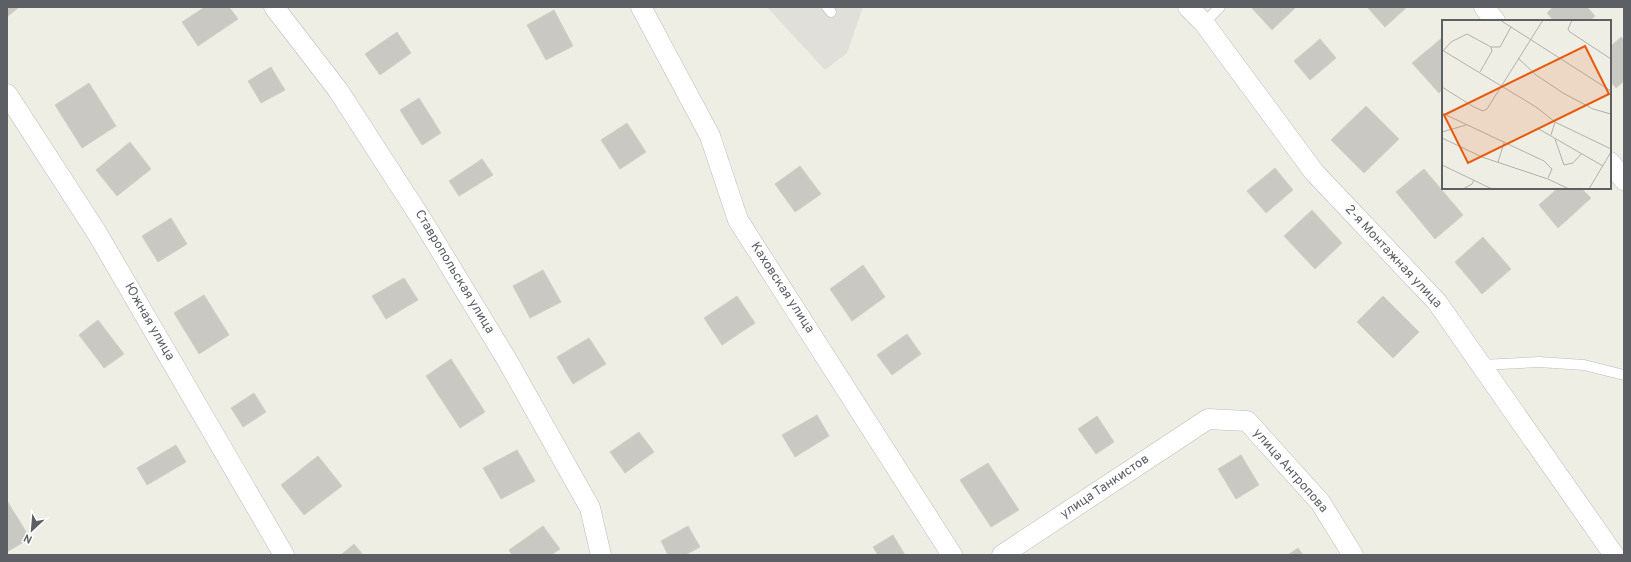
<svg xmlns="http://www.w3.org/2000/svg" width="1631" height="562" font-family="Overpass,sans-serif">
<rect width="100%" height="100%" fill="#eeeee5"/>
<!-- industrial -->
<polygon fill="#e0dfd9" points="767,7 863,7 847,53 825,70"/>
<!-- building -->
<g fill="#cac8c2" stroke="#d2d0c3">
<polygon points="7,7 19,7 7,17"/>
<polygon points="205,7 229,7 238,19 198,46 182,22"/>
<polygon points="1251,7 1294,7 1295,8 1272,30"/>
<polygon points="1369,7 1407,7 1385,27 1368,8"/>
<polygon points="1553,7 1587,7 1595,16 1589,21 1554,21 1547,13"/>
<polygon points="554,10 573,46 546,60 527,25"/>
<polygon points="397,32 411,53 380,75 365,54"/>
<polygon points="1621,37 1624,40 1624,81 1616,88 1610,81 1610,47"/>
<polygon points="1442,38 1443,89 1439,93 1412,63"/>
<polygon points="1320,39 1336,58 1310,80 1294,61"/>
<polygon points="271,67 285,90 261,103 248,81"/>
<polygon points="89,83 116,126 82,148 55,105"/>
<polygon points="419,98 441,133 422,145 400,110"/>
<polygon points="1366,106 1399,139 1364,173 1331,140"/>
<polygon points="627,123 646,152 620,169 601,140"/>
<polygon points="130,142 151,169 117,196 96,170"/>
<polygon points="482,159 493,175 459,196 449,181"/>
<polygon points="800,166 821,194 795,212 775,184"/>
<polygon points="1275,168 1293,190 1266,213 1247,191"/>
<polygon points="1424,169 1463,215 1435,239 1396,192"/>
<polygon points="1558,188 1581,188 1591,198 1558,228 1539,205"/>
<polygon points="1312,210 1342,243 1315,269 1284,236"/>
<polygon points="171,218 187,244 158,262 142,236"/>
<polygon points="1483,237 1511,269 1482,294 1455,262"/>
<polygon points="863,265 885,297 852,321 830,289"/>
<polygon points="543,270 561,302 530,318 513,286"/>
<polygon points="404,278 418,300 386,319 372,296"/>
<polygon points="204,295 229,335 199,354 174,313"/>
<polygon points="737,296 755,323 722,345 704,318"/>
<polygon points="1383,296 1419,332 1393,358 1357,322"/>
<polygon points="98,320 124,354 104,368 79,335"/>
<polygon points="907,334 921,354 892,375 877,355"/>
<polygon points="589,338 606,364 573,384 557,357"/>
<polygon points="451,359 485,412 460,428 426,376"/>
<polygon points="254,393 266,412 243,427 231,408"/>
<polygon points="817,415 829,436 795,457 782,435"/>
<polygon points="1097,416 1114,442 1096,454 1078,429"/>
<polygon points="639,432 654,452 625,473 610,452"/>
<polygon points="176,445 186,462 147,485 137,468"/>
<polygon points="517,450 535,481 501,499 483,468"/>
<polygon points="1241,455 1259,485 1236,499 1218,469"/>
<polygon points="318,456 342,486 304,515 281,485"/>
<polygon points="988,463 1019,510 991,527 960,480"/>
<polygon points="7,501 30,538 7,552"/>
<polygon points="543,526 560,549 551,555 512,555 509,550"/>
<polygon points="688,526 700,547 685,555 668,555 661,541"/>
<polygon points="893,535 905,555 878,555 873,547"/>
<polygon points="354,544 363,555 341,555"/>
<polygon points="1298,548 1303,555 1288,555"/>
</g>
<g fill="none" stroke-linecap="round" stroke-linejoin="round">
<!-- service casing -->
<g stroke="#b9bbc0" stroke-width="11">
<g id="service">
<polyline points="827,7 831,12"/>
<polyline points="1204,23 1220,7"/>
<polyline points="1481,365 1539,362 1584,365 1624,375"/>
</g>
</g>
<!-- minor casing -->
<g stroke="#b9bbc0" stroke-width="21">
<g id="minor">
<polyline points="274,7 338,90 422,220 507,360 590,508 601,555"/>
<polyline points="641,7 710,136 738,220 952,555"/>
<polyline points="1188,7 1204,23 1314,172 1437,302 1614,555"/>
<polyline points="1484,7 1495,21"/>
<polyline points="7,94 97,233 284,555"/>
<polyline points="1610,162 1624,180"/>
<polyline points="1002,555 1208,419 1247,421 1320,502 1353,555"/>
</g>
</g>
<!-- service -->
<use href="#service" stroke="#fff" stroke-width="10"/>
<!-- minor -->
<use href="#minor" stroke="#fff" stroke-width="20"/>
</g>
<g text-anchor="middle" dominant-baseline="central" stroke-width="3.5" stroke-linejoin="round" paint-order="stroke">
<!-- street labels -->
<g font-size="13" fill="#5c5f64" stroke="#fff">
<text transform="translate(1393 257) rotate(47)">2-я Монтажная улица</text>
<text transform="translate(454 272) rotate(59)">Ставропольская улица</text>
<text transform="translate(782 288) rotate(57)">Каховская улица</text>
<text transform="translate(149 322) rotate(60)">Южная улица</text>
<text transform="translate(1290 471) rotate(49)">улица Антропова</text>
<text transform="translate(1105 487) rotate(-34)">улица Танкистов</text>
</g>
</g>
<!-- overview -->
<g transform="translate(1442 20)">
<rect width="169" height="169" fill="#eeeee5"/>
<path fill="none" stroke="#b0b1ad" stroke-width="1" d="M58,0L169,71M130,0L126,9L128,12L169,39M0,30L94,87L113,102L169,129M1,31L9,22L25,14L49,27M76,38L94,55L121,73L151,89L169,94M38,52L50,31L49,27H58L69,7M0,67L32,87L41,91L45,89L101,0M0,93L102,141L110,149L106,158M95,108L161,146M0,112L24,105M109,115L113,102M0,118L40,137L106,159L127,169M113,119L122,145L131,143L140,133M56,142L62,123M0,145L50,169M21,169L30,164L32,160M147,169L169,132"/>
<path fill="#e8590c" fill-opacity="0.15" stroke="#e8590c" stroke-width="2" d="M143,26L167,74L26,143L2,95Z"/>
<rect width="169" height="169" fill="none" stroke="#5c5f64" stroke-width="2"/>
</g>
<!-- border -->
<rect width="1631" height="562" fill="none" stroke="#5c5f64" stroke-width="16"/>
<!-- north arrow -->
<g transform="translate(32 530) rotate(206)" stroke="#ffffff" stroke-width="3" paint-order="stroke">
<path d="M0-3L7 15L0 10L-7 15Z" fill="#5c5f64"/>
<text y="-6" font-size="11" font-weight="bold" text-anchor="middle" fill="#5c5f64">N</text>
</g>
</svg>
